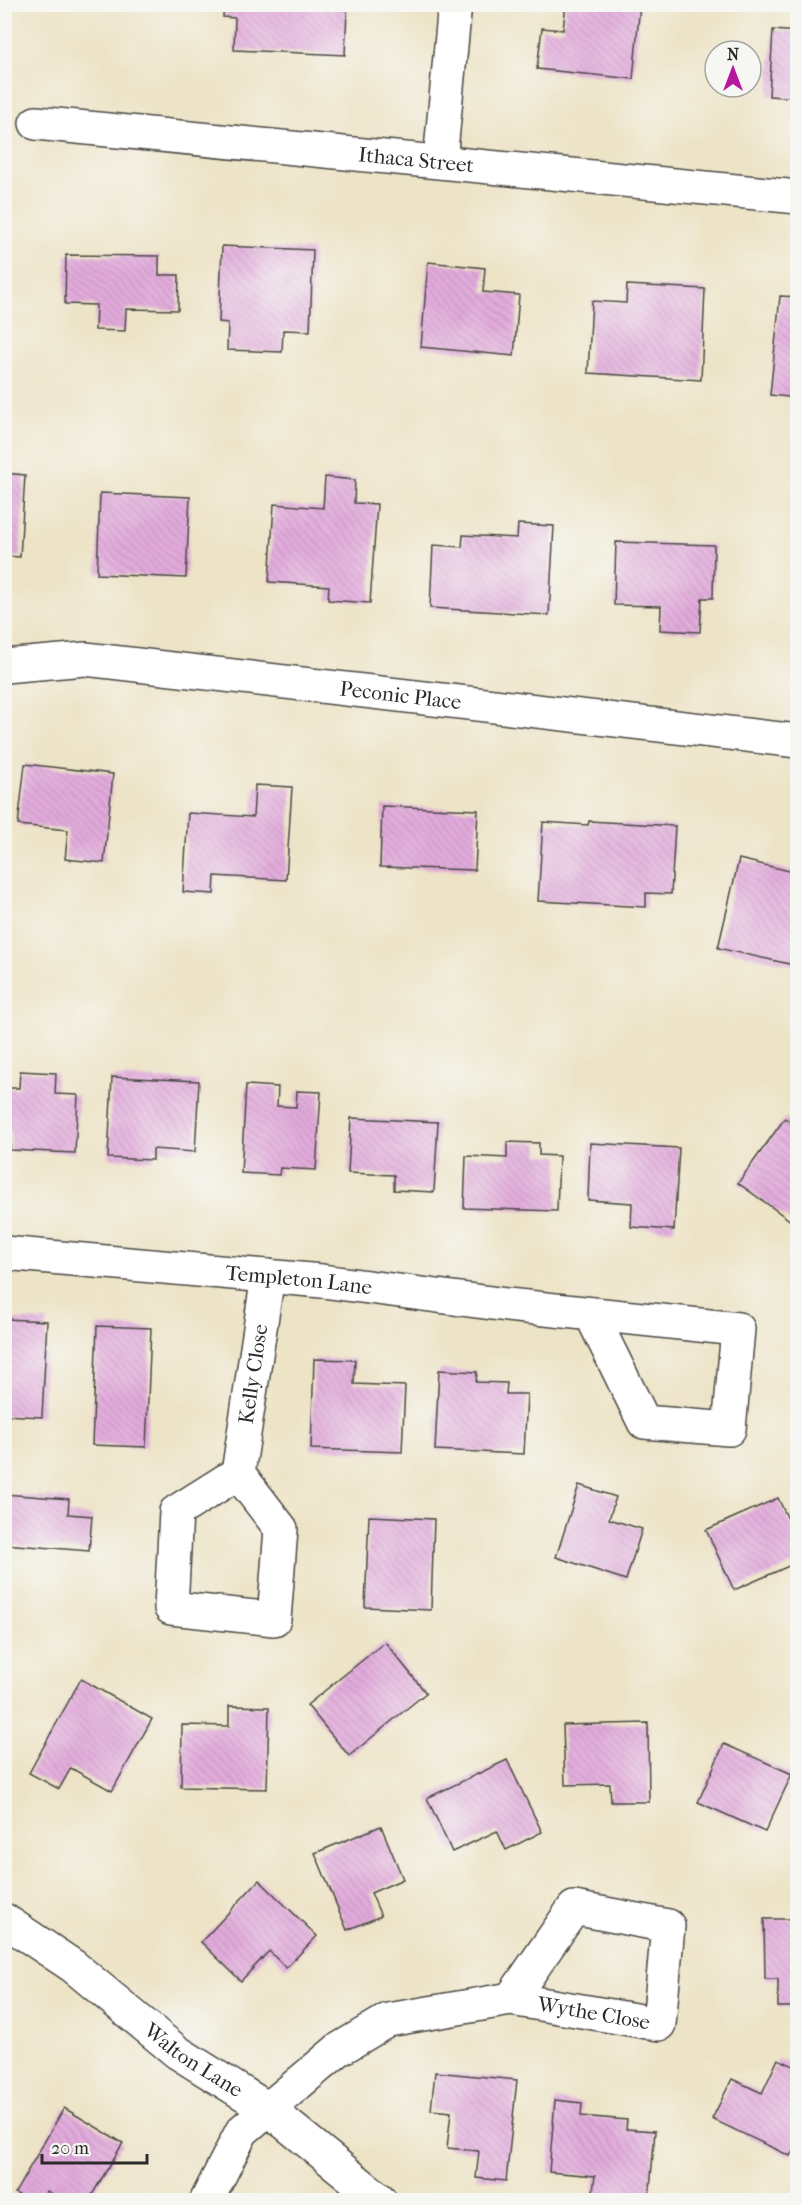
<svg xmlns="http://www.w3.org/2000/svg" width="802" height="2205" font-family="'IM FELL French Canon',serif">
<defs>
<pattern id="building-back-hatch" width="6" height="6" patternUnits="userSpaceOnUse" patternTransform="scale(1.5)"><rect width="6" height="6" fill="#e2abdc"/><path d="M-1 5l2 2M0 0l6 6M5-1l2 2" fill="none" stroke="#c293bd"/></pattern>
</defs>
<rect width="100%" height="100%" fill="#f6f6f2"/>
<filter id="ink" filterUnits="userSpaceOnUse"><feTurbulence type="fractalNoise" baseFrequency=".0167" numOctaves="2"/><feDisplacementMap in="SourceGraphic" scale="12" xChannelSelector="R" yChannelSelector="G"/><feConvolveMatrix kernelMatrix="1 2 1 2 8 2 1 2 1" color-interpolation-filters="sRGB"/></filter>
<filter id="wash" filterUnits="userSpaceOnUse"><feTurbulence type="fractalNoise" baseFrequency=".008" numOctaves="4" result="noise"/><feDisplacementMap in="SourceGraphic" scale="24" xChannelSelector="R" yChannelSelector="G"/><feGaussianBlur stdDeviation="1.35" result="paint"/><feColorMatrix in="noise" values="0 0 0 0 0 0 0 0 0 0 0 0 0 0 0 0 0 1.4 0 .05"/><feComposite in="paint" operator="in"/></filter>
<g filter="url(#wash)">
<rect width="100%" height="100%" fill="#ede3c6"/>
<g id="blocks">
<!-- building -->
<g fill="url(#building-back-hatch)">
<polygon points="224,4 314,4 314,8 347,10 345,55 234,50 235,18 223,17"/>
<polygon points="566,4 640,4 633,79 537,69 542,28 563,30"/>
<polygon points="773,30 798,32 798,98 769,96"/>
<polygon points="222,246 313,250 310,331 283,330 282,352 227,350 228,323 219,322"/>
<polygon points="66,255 159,256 159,275 179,275 178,310 126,309 125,331 95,330 96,305 65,304"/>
<polygon points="428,262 485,268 483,292 519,295 514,356 421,347"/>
<polygon points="627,285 705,289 701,380 588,373 592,301 626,303"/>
<polygon points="780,296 798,297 798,398 770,395"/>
<polygon points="4,473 25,475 20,557 4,556"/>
<polygon points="325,477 355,480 354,503 377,504 370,603 328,600 329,586 269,582 274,504 323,508"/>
<polygon points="100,493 190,497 186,578 97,574"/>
<polygon points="518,524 554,526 549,615 430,608 433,545 462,547 463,535 517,538"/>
<polygon points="616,542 714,545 713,598 702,598 700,632 660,630 661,606 614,605"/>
<polygon points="25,764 113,774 104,863 65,859 68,830 18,825"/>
<polygon points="255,785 292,787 286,880 215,876 214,894 183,892 188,813 253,817"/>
<polygon points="382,806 478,810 475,870 380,867"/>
<polygon points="589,821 675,826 671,894 646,893 646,907 538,901 543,822 588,825"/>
<polygon points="739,859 798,873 798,966 718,948"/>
<polygon points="20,1071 56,1073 55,1094 78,1095 75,1153 10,1150 11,1130 4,1130 4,1088 19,1088"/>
<polygon points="112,1077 199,1081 195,1152 153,1149 153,1160 108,1158"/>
<polygon points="246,1085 278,1087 277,1106 296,1107 297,1091 321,1092 316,1170 280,1168 279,1175 241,1173"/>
<polygon points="351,1118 438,1122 434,1192 394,1190 394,1175 348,1173"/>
<polygon points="785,1118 798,1127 798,1226 738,1183"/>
<polygon points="507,1142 539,1143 539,1155 559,1156 557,1211 464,1208 466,1156 507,1158"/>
<polygon points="590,1143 679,1148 674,1230 631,1227 632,1203 588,1200"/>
<polygon points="4,1319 47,1321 42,1417 4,1415"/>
<polygon points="97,1326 151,1328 146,1447 92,1445"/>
<polygon points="314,1359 355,1360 354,1384 405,1386 402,1452 311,1449"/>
<polygon points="439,1370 477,1372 476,1382 507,1383 506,1394 527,1394 524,1454 435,1450"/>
<polygon points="579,1485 616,1497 609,1519 642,1529 626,1580 556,1557"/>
<polygon points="4,1494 69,1499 68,1514 92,1516 89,1551 4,1544"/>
<polygon points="778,1498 798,1540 798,1562 734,1590 706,1530"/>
<polygon points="369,1516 434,1519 431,1610 365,1607"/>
<polygon points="385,1642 426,1693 349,1756 307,1705"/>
<polygon points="81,1679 152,1719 112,1791 71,1768 59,1789 29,1773"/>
<polygon points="229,1706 269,1707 267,1789 181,1787 182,1725 229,1726"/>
<polygon points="648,1723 649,1802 611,1802 610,1784 565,1785 563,1725"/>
<polygon points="724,1744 792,1774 765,1832 698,1802"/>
<polygon points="507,1760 542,1832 506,1850 497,1831 452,1852 427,1798"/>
<polygon points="381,1826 403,1879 371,1893 381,1916 347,1930 315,1853"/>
<polygon points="259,1880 317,1936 286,1968 269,1951 241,1981 201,1942"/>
<polygon points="764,1919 798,1919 798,2007 778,2007 778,1979 765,1979"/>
<polygon points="778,2059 798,2068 798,2141 790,2156 712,2119 732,2079 762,2093"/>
<polygon points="4,2069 12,2070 6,2114 4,2114"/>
<polygon points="435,2072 517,2080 506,2181 476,2178 479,2151 447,2148 451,2112 431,2110"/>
<polygon points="555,2100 582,2103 581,2116 627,2120 626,2129 655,2131 649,2200 592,2199 595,2176 549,2172"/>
<polygon points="64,2108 123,2143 89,2200 63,2200 47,2191 41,2200 28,2200 15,2193"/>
</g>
</g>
</g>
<g filter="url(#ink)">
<use href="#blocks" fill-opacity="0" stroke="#484742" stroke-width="1.5"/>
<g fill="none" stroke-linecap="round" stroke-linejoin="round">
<!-- minor casing -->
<g stroke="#484742" stroke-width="36">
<g id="minor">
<path id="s1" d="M36,123L798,197"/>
<polyline points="440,161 455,4"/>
<path id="s2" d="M4,666L85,659L798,741"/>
<path id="s3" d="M4,1253L322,1281L507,1305L738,1329L729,1429L644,1422L591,1314"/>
<path id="s4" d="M238,1473L176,1512L171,1608L274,1619L281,1529L238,1473L268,1276"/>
<path id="s5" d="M4,1920L73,1966L177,2052L268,2109L380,2200"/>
<path id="s6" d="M207,2200L242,2131L338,2050L388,2020L511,1999L659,2024L668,1926L574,1908L511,1999"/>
</g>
</g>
<!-- minor -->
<use href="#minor" stroke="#fff" stroke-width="33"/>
</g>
</g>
<g text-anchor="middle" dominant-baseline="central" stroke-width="6" stroke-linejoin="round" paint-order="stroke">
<!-- street labels -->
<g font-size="21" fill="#2b2b2b" stroke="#f6f6f2">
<text stroke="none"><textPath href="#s1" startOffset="382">Ithaca Street</textPath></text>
<text stroke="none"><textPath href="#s2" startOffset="399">Peconic Place</textPath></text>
<text stroke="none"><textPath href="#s3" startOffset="296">Templeton Lane</textPath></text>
<text stroke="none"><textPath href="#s4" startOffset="534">Kelly Close</textPath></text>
<text stroke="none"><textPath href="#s6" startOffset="470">Wythe Close</textPath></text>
<text stroke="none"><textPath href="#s5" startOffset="236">Walton Lane</textPath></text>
</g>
</g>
<!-- margin -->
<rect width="802" height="2205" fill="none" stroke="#f6f6f2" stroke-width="24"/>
<!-- north arrow -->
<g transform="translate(733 69)"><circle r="28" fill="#f6f6f2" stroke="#a5a5a2" stroke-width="1.5"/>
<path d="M0-4.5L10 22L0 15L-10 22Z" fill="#b5179e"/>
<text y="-9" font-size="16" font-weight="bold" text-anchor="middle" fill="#2b2b2b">N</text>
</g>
<!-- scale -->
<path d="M42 2154v9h105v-9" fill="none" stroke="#2b2b2b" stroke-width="3"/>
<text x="51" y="2154" font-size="18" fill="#2b2b2b" stroke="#f6f6f2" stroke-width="4.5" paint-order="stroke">20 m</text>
</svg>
